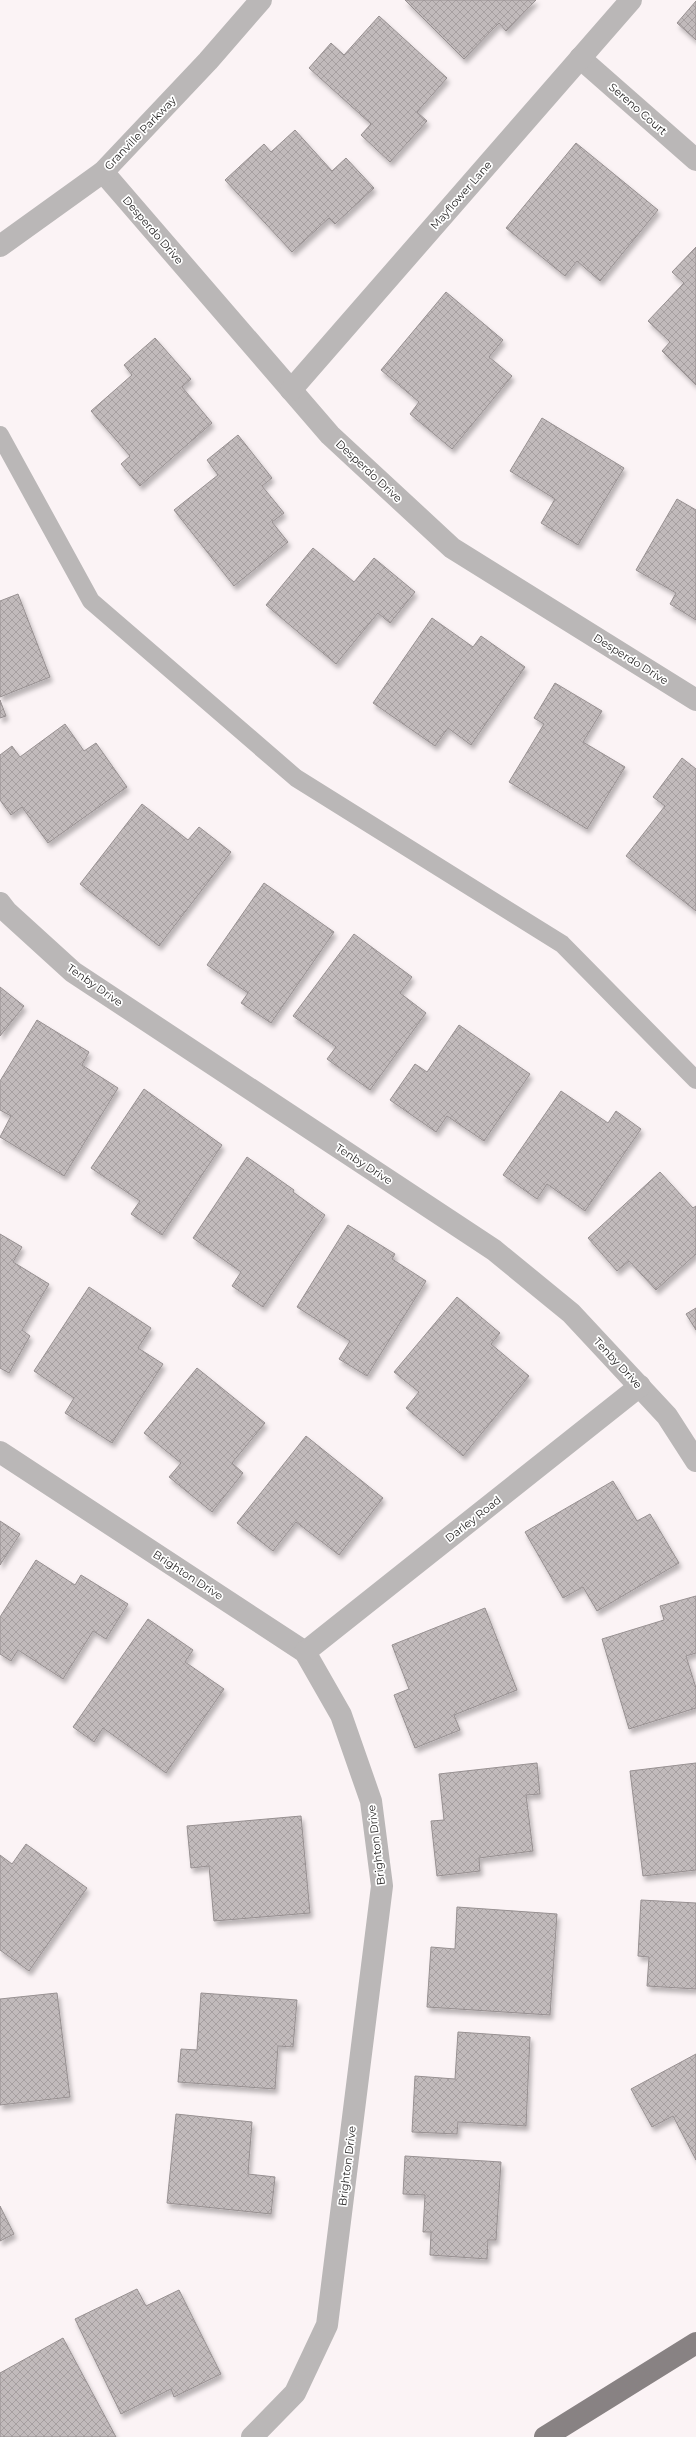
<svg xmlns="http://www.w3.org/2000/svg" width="696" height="2437" font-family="Montserrat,sans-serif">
<defs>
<pattern id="building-cross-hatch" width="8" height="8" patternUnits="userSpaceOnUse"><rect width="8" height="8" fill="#c1babb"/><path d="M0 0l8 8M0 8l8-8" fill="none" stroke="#a69fa0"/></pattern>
<filter id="shadow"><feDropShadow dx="2.5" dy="4.5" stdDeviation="2" flood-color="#0004"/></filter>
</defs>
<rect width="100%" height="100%" fill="#fbf3f5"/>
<!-- building -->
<g fill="url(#building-cross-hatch)" stroke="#979091" filter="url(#shadow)">
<polygon points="405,0 536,0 506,31 499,23 464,59"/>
<polygon points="696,1 696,40 677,23"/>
<polygon points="379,16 447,78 417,112 427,121 390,162 361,135 371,124 309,68 331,43 344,55"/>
<polygon points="295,130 332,171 346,158 374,188 335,224 329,218 292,252 225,180 264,144 271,152"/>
<polygon points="576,143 658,210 600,281 577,261 565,276 506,228"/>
<polygon points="696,247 696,385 662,351 670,342 648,321 684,283 672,272"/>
<polygon points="446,292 503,340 489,357 512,376 452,449 410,414 419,402 381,370"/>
<polygon points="155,338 191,379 182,387 212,423 140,486 121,464 130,456 91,411 132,375 124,365"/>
<polygon points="542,418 624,468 578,545 541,523 555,499 510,471"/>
<polygon points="238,435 272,478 262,486 284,513 272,522 288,542 234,586 174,510 218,475 207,460"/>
<polygon points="677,499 696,510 696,620 670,604 676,593 636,570"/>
<polygon points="313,548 354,582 374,558 415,592 390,623 378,613 336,664 266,605"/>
<polygon points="18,594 50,677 0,697 0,601"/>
<polygon points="432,618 473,647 481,636 525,667 471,745 448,728 435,746 373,703"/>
<polygon points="555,683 602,711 583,742 625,767 587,829 509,782 544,724 534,718"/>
<polygon points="0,700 6,716 0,718"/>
<polygon points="65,724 84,751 96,743 127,787 48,843 22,807 11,815 0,800 0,755 12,746 20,757"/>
<polygon points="682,758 696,769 696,911 626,856 665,806 653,797"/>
<polygon points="142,804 188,840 199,827 231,852 159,946 80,884"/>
<polygon points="264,883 334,932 271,1023 241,1003 248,993 207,965"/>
<polygon points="354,934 412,977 400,993 426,1013 370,1090 327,1059 336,1047 293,1016"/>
<polygon points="0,987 24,1006 0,1036"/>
<polygon points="37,1020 89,1052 82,1065 118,1088 64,1176 0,1137 11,1116 0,1110 0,1081"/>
<polygon points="459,1025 530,1074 484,1141 447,1116 436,1132 390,1100 415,1064 427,1072"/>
<polygon points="144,1089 222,1145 162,1235 131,1214 140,1201 91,1168"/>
<polygon points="561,1091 608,1123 616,1111 641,1129 585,1211 547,1184 537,1199 503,1175"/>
<polygon points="247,1157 294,1190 293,1192 325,1215 263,1307 232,1286 241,1272 193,1238"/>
<polygon points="660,1172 693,1208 696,1206 696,1254 656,1290 629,1261 617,1271 588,1238"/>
<polygon points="348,1225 395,1254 392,1259 426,1281 367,1376 339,1359 350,1341 297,1307"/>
<polygon points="0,1234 22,1247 13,1262 49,1284 22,1330 30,1336 9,1373 0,1368"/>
<polygon points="89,1287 151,1328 138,1348 163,1364 112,1443 65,1413 74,1398 34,1371"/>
<polygon points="457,1297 500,1333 491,1344 529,1376 463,1456 406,1408 419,1392 394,1372"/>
<polygon points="696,1308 696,1330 686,1314"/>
<polygon points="197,1368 265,1423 232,1463 243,1473 212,1512 169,1477 181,1463 144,1433"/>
<polygon points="306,1436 383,1498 339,1555 296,1522 273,1551 237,1523"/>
<polygon points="613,1481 637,1521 650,1514 679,1563 597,1611 583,1587 563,1598 525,1532"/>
<polygon points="0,1521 20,1534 0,1565"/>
<polygon points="36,1560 75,1585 81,1575 128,1604 106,1639 93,1631 63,1679 18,1650 11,1661 0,1654 0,1617"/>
<polygon points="696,1596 696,1653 686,1656 696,1688 696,1708 629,1729 602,1639 664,1620 660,1606"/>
<polygon points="485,1608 517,1690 454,1715 460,1730 415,1748 394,1695 409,1689 392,1645"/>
<polygon points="148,1619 193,1650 185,1662 224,1689 166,1773 103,1728 94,1742 73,1727"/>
<polygon points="537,1763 540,1794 526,1795 533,1851 479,1858 480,1871 437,1876 431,1821 444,1820 439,1774"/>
<polygon points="696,1763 696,1870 643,1876 630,1771"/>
<polygon points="301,1816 310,1913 214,1921 209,1866 191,1868 187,1826"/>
<polygon points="26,1844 87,1888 29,1971 0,1950 0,1855 12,1864"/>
<polygon points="641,1900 696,1903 696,1989 647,1986 649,1957 638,1956"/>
<polygon points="457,1907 557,1914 550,2015 427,2007 431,1947 455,1949"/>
<polygon points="57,1993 70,2097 0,2105 0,1999"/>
<polygon points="201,1993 297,2000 293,2047 278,2046 275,2089 178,2082 181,2049 197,2050"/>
<polygon points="458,2032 530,2037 526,2126 458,2122 457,2134 412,2132 415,2076 455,2079"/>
<polygon points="696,2054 696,2160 673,2116 652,2127 631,2089"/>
<polygon points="176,2114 252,2122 248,2174 275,2177 271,2214 167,2203"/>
<polygon points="405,2156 501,2162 496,2240 488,2240 487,2259 430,2255 431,2232 423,2232 425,2195 403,2194"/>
<polygon points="0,2206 14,2234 0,2241"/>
<polygon points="137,2289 146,2306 179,2290 221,2374 174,2397 171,2389 121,2414 75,2319"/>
<polygon points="63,2338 116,2437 0,2437 0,2373"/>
</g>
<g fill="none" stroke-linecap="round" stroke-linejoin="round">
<!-- service -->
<polyline stroke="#bab7b7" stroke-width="18" points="0,435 91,601 296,778 562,944 696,1080"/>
<!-- minor -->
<g stroke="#bab7b7" stroke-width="22">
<polyline points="580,58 696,160"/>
<polyline points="103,172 330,435 452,548 696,700"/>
<polyline points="0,246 103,172 208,61 261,0"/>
<polyline points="291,390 631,0"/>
<polyline points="0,903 7,912 73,972 494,1250 571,1313 667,1416 696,1461"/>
<polyline points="0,1452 305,1652 341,1715 371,1801 382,1886 327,2325 295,2393 252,2437"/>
<polyline points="305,1652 640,1386"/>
</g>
<!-- primary -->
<polyline stroke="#888283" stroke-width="22" points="545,2437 696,2343"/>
</g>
<g text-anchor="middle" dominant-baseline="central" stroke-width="3.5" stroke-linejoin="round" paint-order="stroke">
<!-- street labels -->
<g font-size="11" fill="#211f1f" stroke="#fff">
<text transform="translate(638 109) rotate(41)">Sereno Court</text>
<text transform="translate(140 133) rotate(-46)">Granville Parkway</text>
<text transform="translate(461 195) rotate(-49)">Mayflower Lane</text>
<text transform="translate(153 230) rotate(49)">Desperdo Drive</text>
<text transform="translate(369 471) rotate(43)">Desperdo Drive</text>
<text transform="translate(631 659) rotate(32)">Desperdo Drive</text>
<text transform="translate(95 985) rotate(35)">Tenby Drive</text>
<text transform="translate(364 1164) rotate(33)">Tenby Drive</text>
<text transform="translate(618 1363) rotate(47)">Tenby Drive</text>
<text transform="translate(473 1519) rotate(-38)">Darley Road</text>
<text transform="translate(188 1575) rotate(33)">Brighton Drive</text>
<text transform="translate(376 1845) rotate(-97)">Brighton Drive</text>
<text transform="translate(347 2166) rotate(-83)">Brighton Drive</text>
</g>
</g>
</svg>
